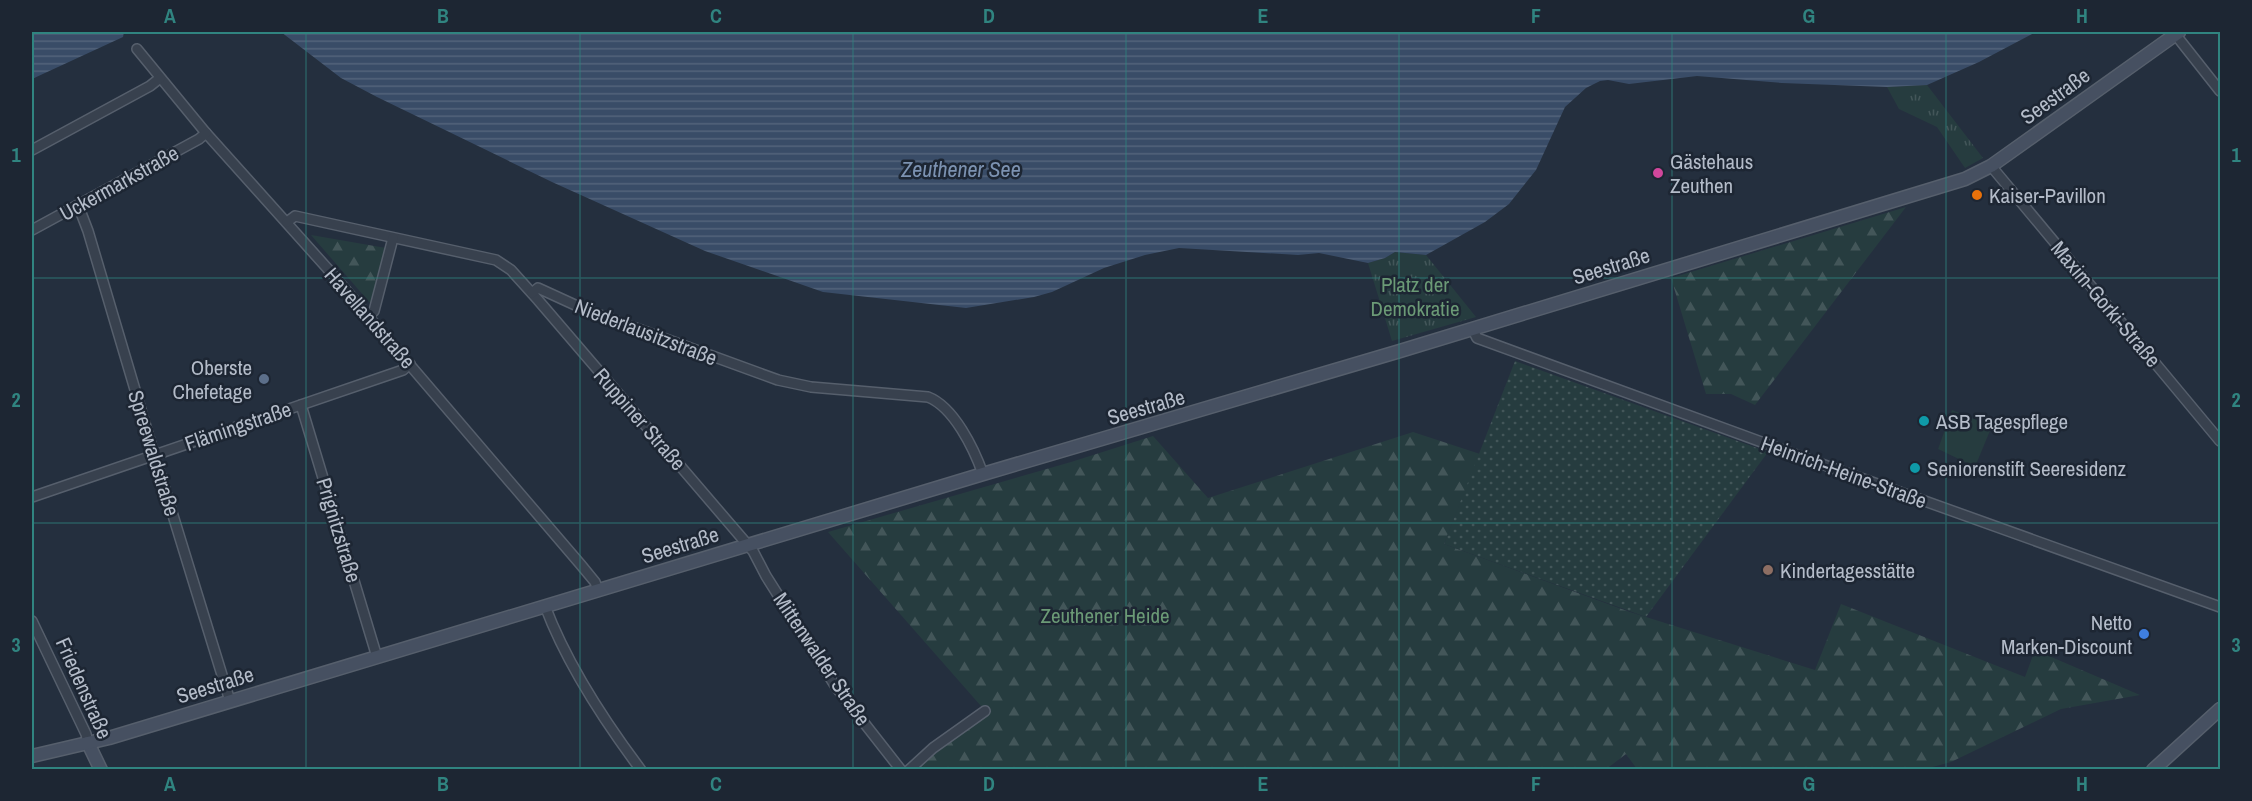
<svg xmlns="http://www.w3.org/2000/svg" width="2252" height="801" font-family="'Archivo Narrow',sans-serif">
<defs>
<pattern id="forest-firs" width="22" height="20" patternUnits="userSpaceOnUse" patternTransform="scale(1.5)"><rect width="22" height="20" fill="#263c3f"/><path d="M5 1l3.5 6h-7zM16 11l3.5 6h-7z" fill="#435659"/></pattern>
<pattern id="park-tufts" width="24" height="20" patternUnits="userSpaceOnUse" patternTransform="scale(1.5)"><rect width="24" height="20" fill="#263c3f"/><path d="M3 7l-1-3M5 7V3M7 7l1-3M15 17l-1-3M17 17v-4M19 17l1-3" fill="none" stroke="#435659"/></pattern>
<pattern id="garden-dots" width="8" height="8" patternUnits="userSpaceOnUse" patternTransform="scale(1.5)"><rect width="8" height="8" fill="#263c3f"/><path d="M2 2h.1M6 6h.1" fill="none" stroke="#435659" stroke-width="1.8" stroke-linecap="round"/></pattern>
<pattern id="water-rules" width="6" height="5" patternUnits="userSpaceOnUse" patternTransform="scale(1.5)"><rect width="6" height="5" fill="#394c67"/><path d="M0 2.5h6" fill="none" stroke="#53647b"/></pattern>
</defs>
<rect width="100%" height="100%" fill="#242f3e"/>
<!-- grass -->
<polygon fill="#263c3f" points="1952,410 1992,426 1975,467 1938,449"/>
<!-- forest -->
<g fill="url(#forest-firs)">
<polygon points="1906,207 1755,405 1731,394 1706,394 1671,278"/>
<polygon points="311,235 386,248 371,304"/>
<polygon points="1413,432 1480,454 1444,544 1630,612 1815,670 1841,604 2025,677 2035,650 2140,695 2061,709 1951,762 1925,769 1637,769 1626,754 1605,770 915,769 988,714 828,532 1071,462 1153,436 1208,498"/>
</g>
<!-- park -->
<g fill="url(#park-tufts)">
<polygon points="1927,85 1983,158 1965,168 1937,127 1899,109 1887,87"/>
<polygon points="1395,252 1426,255 1476,317 1392,341 1368,263 1385,258"/>
</g>
<!-- garden -->
<polygon fill="url(#garden-dots)" points="1515,361 1768,452 1646,617 1444,544"/>
<!-- water -->
<g fill="url(#water-rules)">
<polygon points="32,32 124,32 123,37 32,79"/>
<polygon points="281,32 2036,32 1979,62 1927,85 1887,87 1782,83 1697,76 1629,84 1608,80 1600,81 1586,88 1565,107 1536,170 1509,204 1485,222 1426,255 1395,252 1385,258 1368,263 1319,253 1298,255 1179,248 1145,255 1104,268 1052,292 1034,297 966,308 823,292 705,251 552,182 377,97 341,78"/>
</g>
<g fill="none" stroke-linecap="round" stroke-linejoin="round">
<!-- street casing -->
<g stroke="#565f6c" stroke-width="12">
<g id="street">
<polyline points="2175,34 2220,91"/>
<polyline points="137,49 206,133 327,268 581,565 595,582 598,590"/>
<polyline points="32,150 150,86 160,78"/>
<polyline points="1991,166 2220,441"/>
<polyline points="78,205 88,231 152,447 230,701"/>
<polyline points="287,222 295,216 496,260 511,270 538,300 753,551 766,576 836,687 901,770"/>
<polyline points="32,230 199,139 206,133"/>
<path d="M532,293L538,288L586,310L778,380L811,387L928,397C954,407 974,449 983,474"/>
<polyline points="369,316 374,311 393,238"/>
<path d="M1473,330L1477,338C1724,429 1972,519 2220,607"/>
<polyline points="301,405 377,657"/>
<polyline points="32,497 403,370 410,364"/>
<path d="M545,606C566,662 605,722 641,770"/>
<polyline points="32,621 86,734 88,743"/>
<polyline points="909,770 933,748 985,711"/>
</g>
</g>
<!-- secondary casing -->
<g stroke="#565f6c" stroke-width="15">
<g id="secondary">
<polyline points="88,743 101,770"/>
<polyline points="32,756 109,738 983,474 1400,351 1965,179 1991,166 2179,32"/>
<polyline points="2153,770 2220,709"/>
</g>
</g>
<!-- street -->
<use href="#street" stroke="#38414e" stroke-width="9"/>
<!-- secondary -->
<use href="#secondary" stroke="#465061" stroke-width="12"/>
</g>
<!-- grid -->
<path fill="none" stroke="#308480" stroke-width="1.5" stroke-opacity="0.55" d="M306,32V770M580,32V770M853,32V770M1126,32V770M1399,32V770M1672,32V770M1946,32V770M32,278H2220M32,523H2220"/>
<!-- markers -->
<circle fill="#d1479c" stroke="#1d2633" stroke-width="2" cx="1658" cy="173" r="6"/>
<circle fill="#e8710a" stroke="#1d2633" stroke-width="2" cx="1977" cy="195" r="6"/>
<circle fill="#5c6f8a" stroke="#1d2633" stroke-width="2" cx="264" cy="379" r="6"/>
<g fill="#0f9aa8" stroke="#1d2633" stroke-width="2">
<circle cx="1924" cy="421" r="6"/>
<circle cx="1915" cy="468" r="6"/>
</g>
<circle fill="#8d6e63" stroke="#1d2633" stroke-width="2" cx="1768" cy="570" r="6"/>
<circle fill="#3f7fe0" stroke="#1d2633" stroke-width="2" cx="2144" cy="634" r="6"/>
<g text-anchor="middle" dominant-baseline="central" stroke-width="5" stroke-linejoin="round" paint-order="stroke">
<!-- street labels -->
<g font-size="21" fill="#b4bcc9" stroke="#1d2633">
<text transform="translate(2055 96) rotate(-36)">Seestraße</text>
<text transform="translate(119 183) rotate(-29)">Uckermarkstraße</text>
<text transform="translate(1611 266) rotate(-17)">Seestraße</text>
<text transform="translate(2106 304) rotate(50)">Maxim-Gorki-Straße</text>
<text transform="translate(370 318) rotate(49)">Havellandstraße</text>
<text transform="translate(646 332) rotate(21)">Niederlausitzstraße</text>
<text transform="translate(1146 407) rotate(-16)">Seestraße</text>
<text transform="translate(640 419) rotate(49)">Ruppiner Straße</text>
<text transform="translate(238 426) rotate(-19)">Flämingstraße</text>
<text transform="translate(154 453) rotate(73)">Spreewaldstraße</text>
<text transform="translate(1844 472) rotate(20)">Heinrich-Heine-Straße</text>
<text transform="translate(339 530) rotate(73)">Prignitzstraße</text>
<text transform="translate(680 545) rotate(-17)">Seestraße</text>
<text transform="translate(822 659) rotate(56)">Mittenwalder Straße</text>
<text transform="translate(215 685) rotate(-17)">Seestraße</text>
<text transform="translate(84 688) rotate(66)">Friedenstraße</text>
</g>
<!-- poi labels -->
<g font-size="21" fill="#b4bcc9" stroke="#1d2633" text-anchor="start">
<text x="1670" y="161">Gästehaus<tspan x="1670" dy="24">Zeuthen</tspan></text>
<text x="1989" y="195">Kaiser-Pavillon</text>
<text x="252" y="367" text-anchor="end">Oberste<tspan x="252" dy="24">Chefetage</tspan></text>
<text x="1936" y="421">ASB Tagespflege</text>
<text x="1927" y="468">Seniorenstift Seeresidenz</text>
<text x="1780" y="570">Kindertagesstätte</text>
<text x="2132" y="622" text-anchor="end">Netto<tspan x="2132" dy="24">Marken-Discount</tspan></text>
</g>
<!-- park labels -->
<g font-size="21" fill="#6b9a76" stroke="#1d2633">
<text x="1415" y="284">Platz der<tspan x="1415" dy="24">Demokratie</tspan></text>
<text x="1105" y="615">Zeuthener Heide</text>
</g>
<!-- water labels -->
<g font-size="22" font-style="italic" fill="#7c92b1" stroke="#1d2633">
<text x="961" y="169">Zeuthener See</text>
</g>
</g>
<!-- border -->
<rect width="2252" height="801" fill="none" stroke="#1d2633" stroke-width="66"/>
<rect x="33" y="33" width="2186" height="735" fill="none" stroke="#308480" stroke-width="2"/>
<g font-size="20" text-anchor="middle" font-weight="bold" fill="#308480">
<text x="170" y="23">A</text>
<text x="443" y="23">B</text>
<text x="716" y="23">C</text>
<text x="989" y="23">D</text>
<text x="1263" y="23">E</text>
<text x="1536" y="23">F</text>
<text x="1809" y="23">G</text>
<text x="2082" y="23">H</text>
<text x="16" y="162">1</text>
<text x="2236" y="162">1</text>
<text x="16" y="407">2</text>
<text x="2236" y="407">2</text>
<text x="16" y="652">3</text>
<text x="2236" y="652">3</text>
<text x="170" y="791">A</text>
<text x="443" y="791">B</text>
<text x="716" y="791">C</text>
<text x="989" y="791">D</text>
<text x="1263" y="791">E</text>
<text x="1536" y="791">F</text>
<text x="1809" y="791">G</text>
<text x="2082" y="791">H</text>
</g>
</svg>
